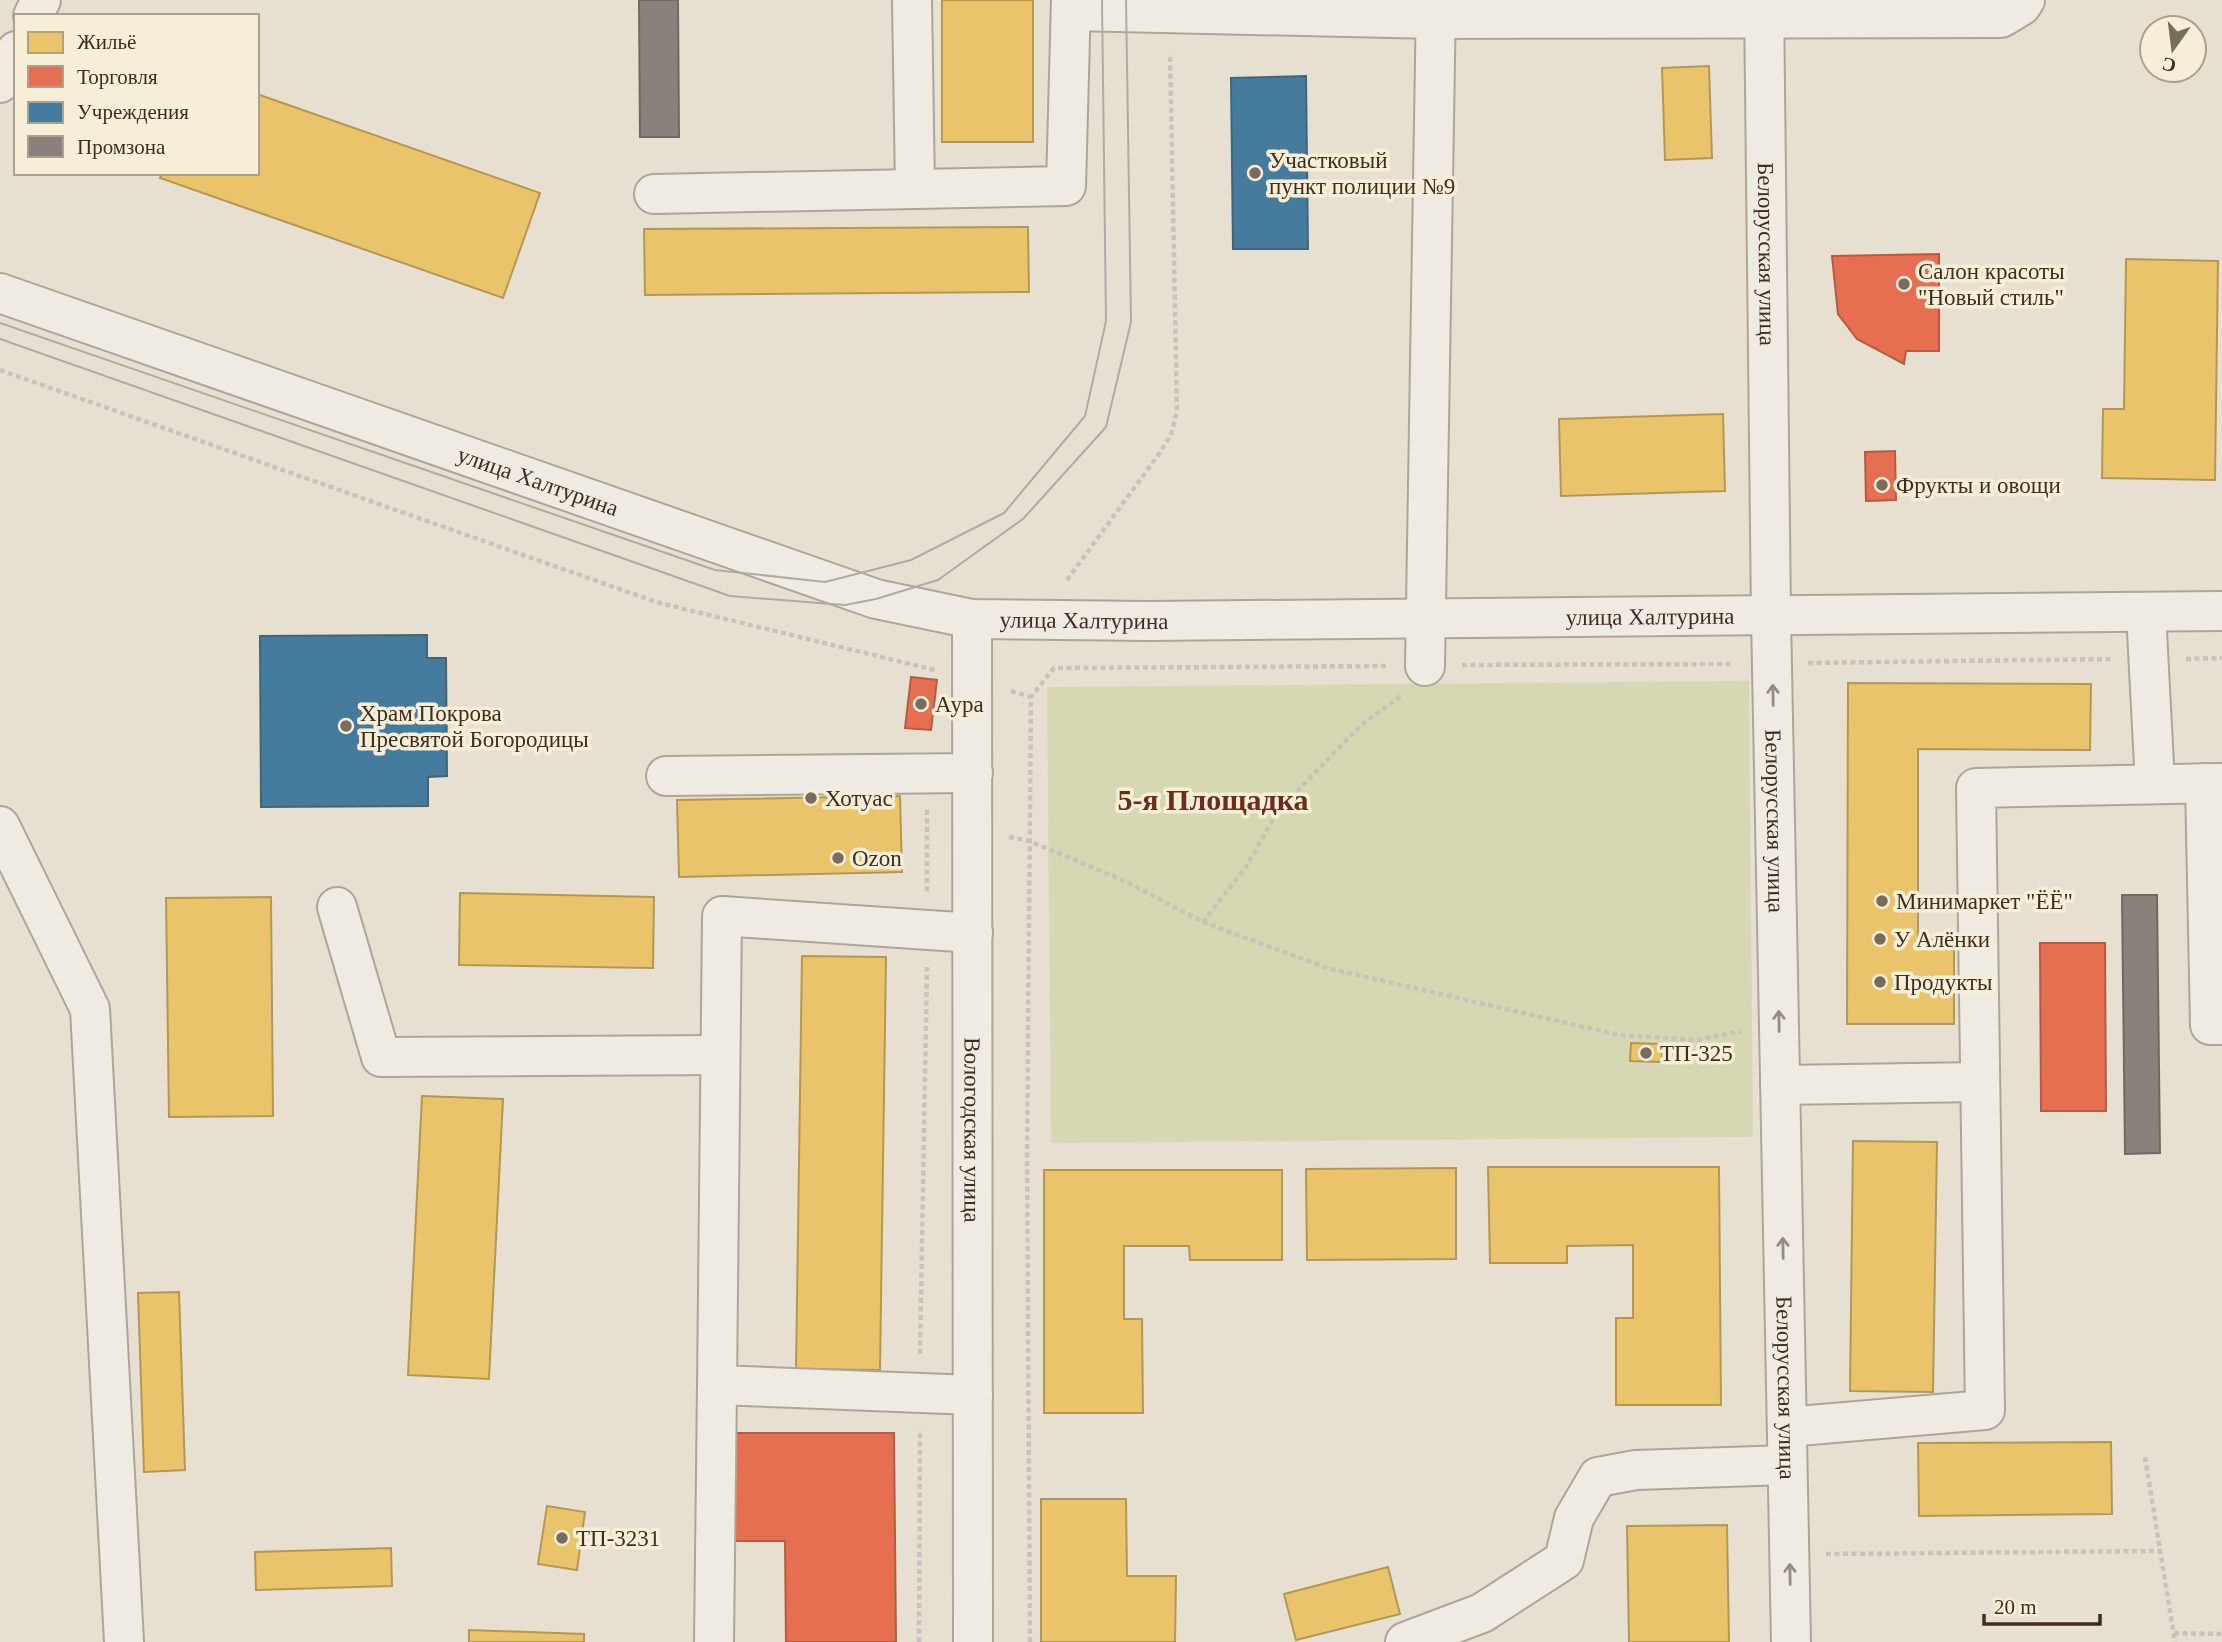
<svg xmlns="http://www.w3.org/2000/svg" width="2222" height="1642" font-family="Georgia,serif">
<rect width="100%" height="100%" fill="#e7e0d1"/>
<!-- green -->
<polygon fill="#d6d7b3" points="1749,681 1753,1137 1051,1143 1047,687"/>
<!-- homes -->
<g fill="#e9c46a" stroke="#b59754" stroke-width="2">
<rect x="942" y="0" width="91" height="142"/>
<polygon points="1709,66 1712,158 1665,160 1662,68"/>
<polygon points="257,94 540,193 503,298 160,178 162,173 257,173"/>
<polygon points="1028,227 1029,292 645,295 644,229"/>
<polygon points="2126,259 2218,261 2215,480 2102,478 2103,409 2124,409"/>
<polygon points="1723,414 1725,491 1561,496 1559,419"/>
<polygon points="1848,683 2091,684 2090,750 1918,749 1918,939 1954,939 1954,1024 1847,1024"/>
<polygon points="900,796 902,872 679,877 677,800"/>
<polygon points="460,893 654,897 653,968 459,965"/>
<polygon points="271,897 273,1116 169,1117 166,898"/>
<polygon points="802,956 886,957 880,1370 796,1369"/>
<polygon points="1631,1043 1662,1044 1662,1062 1630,1061"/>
<polygon points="422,1096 503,1099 489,1379 408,1375"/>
<polygon points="1853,1141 1937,1142 1933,1392 1850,1391"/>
<polygon points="1488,1167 1719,1167 1721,1405 1616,1405 1616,1318 1633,1318 1633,1245 1567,1246 1567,1263 1490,1263"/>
<polygon points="1456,1168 1456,1259 1307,1260 1306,1169"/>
<polygon points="1044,1170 1282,1170 1282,1260 1190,1260 1189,1246 1124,1246 1124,1319 1142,1319 1143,1413 1044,1413"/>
<polygon points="179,1292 185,1470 144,1472 138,1293"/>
<polygon points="2111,1442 2112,1514 1919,1516 1918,1443"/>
<polygon points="1041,1499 1126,1499 1127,1576 1176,1576 1175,1642 1041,1642"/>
<polygon points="547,1506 585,1512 577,1570 538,1564"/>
<polygon points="1727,1525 1729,1642 1629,1642 1627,1526"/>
<polygon points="391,1548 392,1586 256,1590 255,1552"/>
<polygon points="1388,1567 1400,1614 1296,1640 1284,1594"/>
<polygon points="469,1630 584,1634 584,1642 469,1642"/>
</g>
<!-- shops -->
<g fill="#e76f51" stroke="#b45c42" stroke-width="2">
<polygon points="1939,254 1939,351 1906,351 1904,364 1857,339 1838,314 1832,256"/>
<polygon points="1895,451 1896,500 1866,501 1865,452"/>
<polygon points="911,677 937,680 931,730 905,728"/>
<polygon points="2040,943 2105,943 2106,1111 2041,1111"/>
<polygon points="733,1433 894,1433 896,1642 786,1642 785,1541 733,1541"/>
</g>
<!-- public -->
<g fill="#457b9d" stroke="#436478" stroke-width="2">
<polygon points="1306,76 1308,249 1233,249 1231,78"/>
<polygon points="427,635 427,658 446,658 447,776 428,777 428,806 261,807 260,636"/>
</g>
<!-- industry -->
<g fill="#8a817c" stroke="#736860" stroke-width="2">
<polygon points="639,0 678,0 679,137 640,137"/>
<polygon points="2122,895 2157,895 2160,1153 2125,1154"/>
</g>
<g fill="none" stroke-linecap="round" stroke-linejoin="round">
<!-- minor casing -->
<g stroke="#ada599" stroke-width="42">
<g id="minor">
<polyline points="912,0 915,189"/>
<path id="s1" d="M1764,0L1771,616L1791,1642"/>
<polyline points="1071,11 1436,19 2001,18 2021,6 2025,0"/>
<polyline points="33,16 41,0"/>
<polyline points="0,83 16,51"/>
<polyline points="654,194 1066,186 1071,0"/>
<path id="s2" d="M0,293L876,599L972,619L1149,621L2222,611"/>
<polyline points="2146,612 2155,784"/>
<path id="s3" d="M972,619L973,1642"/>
<polyline points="1425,666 1436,0"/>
<polyline points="666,776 973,773"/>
<polyline points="2205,783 2210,1025 2222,1025"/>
<polyline points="0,826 90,1009 124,1642"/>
<polyline points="337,907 381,1057 720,1055"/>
<polyline points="973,933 722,916 717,1385 973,1395"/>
<polyline points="1780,1085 1980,1082"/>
<polyline points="1787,1427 1985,1410 1976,788 2222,783"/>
<polyline points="714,1642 717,1385"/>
<polyline points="1405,1642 1482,1613 1564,1560 1574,1518 1598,1477 1636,1470 1786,1465"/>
</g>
</g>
<!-- path -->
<g stroke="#c8c2b9" stroke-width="4.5" stroke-dasharray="5 3.5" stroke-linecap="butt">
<polyline points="0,370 656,602 935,670"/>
<polyline points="1067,580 1159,454 1171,435 1177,411 1170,53"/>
<polyline points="2186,659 2222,658"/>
<polyline points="1808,663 2111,659"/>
<polyline points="1462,665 1733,664"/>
<polyline points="1011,691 1031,697"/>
<polyline points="927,810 927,892"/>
<polyline points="1009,837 1029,841 1127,882 1203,922 1327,968 1619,1035 1697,1040 1741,1031"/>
<polyline points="1203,922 1246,867 1278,811 1359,727 1401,696"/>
<polyline points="920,1354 927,967"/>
<polyline points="2145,1457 2175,1642"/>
<polyline points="1826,1554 2161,1551"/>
<polyline points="2174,1633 2222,1634"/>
<polyline points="919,1642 920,1429"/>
<polyline points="1030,1642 1027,1156 1031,697 1054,668 1387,666"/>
</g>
<!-- minor -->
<use href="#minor" stroke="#efebe3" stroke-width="38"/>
<!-- tram -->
<g stroke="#afaaa2" stroke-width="2">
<polyline points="0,323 715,570 825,582 911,560 1004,513 1085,416 1106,321 1102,0"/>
<polyline points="0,339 730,596 845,605 876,599 938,580 1023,519 1106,427 1131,322 1126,0"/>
</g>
</g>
<!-- one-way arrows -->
<defs><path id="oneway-shaft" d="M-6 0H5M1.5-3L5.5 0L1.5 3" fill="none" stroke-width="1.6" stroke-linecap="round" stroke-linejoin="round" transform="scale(1.75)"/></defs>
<g stroke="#968c82">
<use href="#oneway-shaft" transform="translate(1773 695) rotate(-91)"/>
<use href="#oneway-shaft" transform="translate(1779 1021) rotate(-91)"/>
<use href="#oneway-shaft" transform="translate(1783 1248) rotate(-91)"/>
<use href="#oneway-shaft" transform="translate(1790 1574) rotate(-91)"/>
</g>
<!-- markers -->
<g fill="#786c5e" stroke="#f7eed8" stroke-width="2.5">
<circle cx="1255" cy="173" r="7"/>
<circle cx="1904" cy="284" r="7"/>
<circle cx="1882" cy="485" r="7"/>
<circle cx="921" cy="704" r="7"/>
<circle cx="346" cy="726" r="7"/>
<circle cx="811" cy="798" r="7"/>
<circle cx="838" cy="858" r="7"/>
<circle cx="1882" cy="901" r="7"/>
<circle cx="1880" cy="939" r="7"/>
<circle cx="1880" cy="982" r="7"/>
<circle cx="1646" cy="1053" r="7"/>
<circle cx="562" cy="1538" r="7"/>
</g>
<g text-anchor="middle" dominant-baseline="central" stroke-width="7" stroke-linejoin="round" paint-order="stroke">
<!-- poi labels -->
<g font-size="23" fill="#3d2e20" stroke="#f7eed8" text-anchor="start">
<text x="1269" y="160">Участковый<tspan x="1269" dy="26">пункт полиции №9</tspan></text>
<text x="1918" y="271">Салон красоты<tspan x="1918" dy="26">"Новый стиль"</tspan></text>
<text x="1896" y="485">Фрукты и овощи</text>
<text x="935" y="704">Аура</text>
<text x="360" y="713">Храм Покрова<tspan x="360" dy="26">Пресвятой Богородицы</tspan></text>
<text x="825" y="798">Хотуас</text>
<text x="852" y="858">Ozon</text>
<text x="1896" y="901">Минимаркет "ЁЁ"</text>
<text x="1894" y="939">У Алёнки</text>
<text x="1894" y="982">Продукты</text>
<text x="1660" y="1053">ТП-325</text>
<text x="576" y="1538">ТП-3231</text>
</g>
<!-- street labels -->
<g font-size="23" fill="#3d2e20" stroke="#f7eed8">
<text stroke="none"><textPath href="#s1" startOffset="254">Белорусская улица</textPath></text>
<text stroke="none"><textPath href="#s2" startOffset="570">улица Халтурина</textPath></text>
<text stroke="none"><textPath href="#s2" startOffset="1704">улица Халтурина</textPath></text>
<text stroke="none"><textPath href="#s2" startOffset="1138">улица Халтурина</textPath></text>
<text stroke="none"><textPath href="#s1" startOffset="821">Белорусская улица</textPath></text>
<text stroke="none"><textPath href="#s3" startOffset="511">Вологодская улица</textPath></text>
<text stroke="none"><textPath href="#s1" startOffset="1388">Белорусская улица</textPath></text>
</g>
<!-- district labels -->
<g font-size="30" font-weight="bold" fill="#6b2e1e" stroke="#f7eed8">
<text x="1213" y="799">5-я Площадка</text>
</g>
</g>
<!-- legend -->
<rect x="14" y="14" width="245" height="161" fill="#f7eed8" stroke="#ada18e" stroke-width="2"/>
<rect x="28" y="32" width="35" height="21" fill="#e9c46a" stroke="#ada18e" stroke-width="2"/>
<text x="77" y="49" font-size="21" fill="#3d2e20">Жильё</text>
<rect x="28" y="66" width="35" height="21" fill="#e76f51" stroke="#ada18e" stroke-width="2"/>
<text x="77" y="84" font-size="21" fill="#3d2e20">Торговля</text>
<rect x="28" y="102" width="35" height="21" fill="#457b9d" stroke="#ada18e" stroke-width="2"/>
<text x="77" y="119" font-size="21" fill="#3d2e20">Учреждения</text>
<rect x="28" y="136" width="35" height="21" fill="#8a817c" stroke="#ada18e" stroke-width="2"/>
<text x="77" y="154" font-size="21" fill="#3d2e20">Промзона</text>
<!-- north arrow -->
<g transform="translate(2173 49) rotate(194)"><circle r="33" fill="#f7eed8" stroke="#ada18e" stroke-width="2"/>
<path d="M0-5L12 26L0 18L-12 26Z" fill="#786c5e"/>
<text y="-10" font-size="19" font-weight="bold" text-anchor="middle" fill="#3d2e20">С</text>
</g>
<!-- scale -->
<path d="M1984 1614v10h116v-10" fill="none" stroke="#3d2e20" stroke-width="3.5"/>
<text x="1994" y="1614" font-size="21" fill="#3d2e20" stroke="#f7eed8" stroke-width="5" paint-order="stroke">20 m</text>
</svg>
